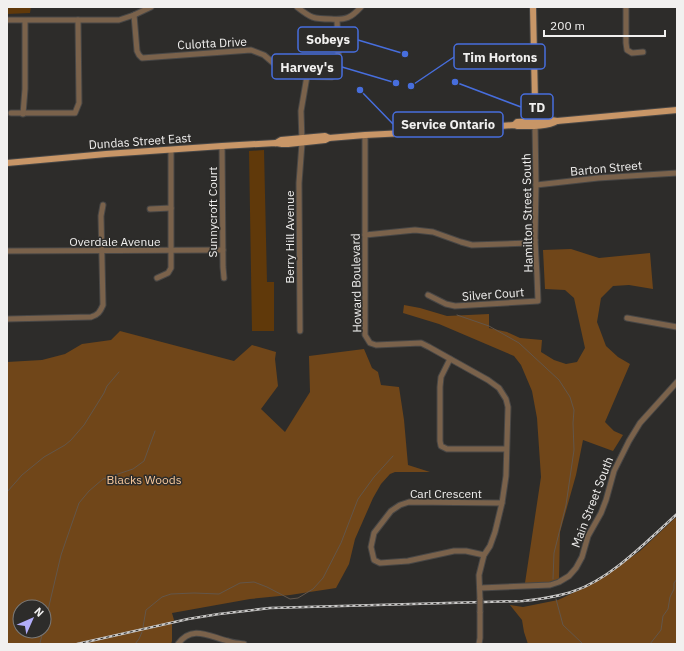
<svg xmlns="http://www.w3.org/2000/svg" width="684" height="651" font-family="'IBM Plex Sans',sans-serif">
<rect width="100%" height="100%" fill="#2d2c2a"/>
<!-- green -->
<g fill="#60390a">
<polygon points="7,7 31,7 30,13 7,14"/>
<polygon points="264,150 267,282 274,282 274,331 252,331 249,151"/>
</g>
<!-- forest -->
<g fill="#704619" fill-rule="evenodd">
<polygon points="571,249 599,258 650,253 653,289 629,285 613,286 601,298 597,322 606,346 618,357 630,364 605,422 614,431 623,435 613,451 583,440 576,475 560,532 559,579 541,585 525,583 541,477 537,418 532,391 521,365 514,356 439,324 403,313 404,305 420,308 447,316 489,314 489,328 507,332 520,338 542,340 541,352 554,360 566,364 577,362 585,348 574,298 565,290 545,289 543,250"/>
<path d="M120,331L234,361L252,345L276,352L275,359L278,386L261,409L285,432L310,392L309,356L364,349L372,368L378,372L381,385L399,387L404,420L408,465L430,472H395L390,474L381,484L373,498L355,539L349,564L336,588L290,595L250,599L172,613L174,620L172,624V641L171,644H7V362L42,360L65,354L82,344L111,340ZM20,607H44V631H20Z"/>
<polygon points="677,517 677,644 528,644 524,632 522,620 510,605 523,607 558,600 594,583 640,551 674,519"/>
</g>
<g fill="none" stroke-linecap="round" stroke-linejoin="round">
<!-- stream -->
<g stroke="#63564a" stroke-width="1">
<polyline points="457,315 489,326 519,343 559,380 570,397 574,410 573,423 574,450 566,505 554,553 553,579"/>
<polyline points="7,492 22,475 44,457 65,445 71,440 84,425 104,393 107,386 119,372"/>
<polyline points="556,599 563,625 583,644"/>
<polyline points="44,627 61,555 79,503 89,491 103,479 133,469 144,461 155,431"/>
<polyline points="143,627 146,610 162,597 171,594 194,593 219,594 240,583 254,582 267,587 290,599 298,598 313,589 323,578 341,543 358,499 374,477 393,456"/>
<polyline points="41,644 40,643 43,631"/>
<polyline points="135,644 139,639 142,632"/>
<polyline points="650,644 661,630 663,616 668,609 670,597 674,589 674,583 677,579"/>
</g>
<!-- minor casing -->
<g stroke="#484746" stroke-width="7">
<g id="minor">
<path d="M297,7C311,18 313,19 331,19C346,20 351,18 361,7"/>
<polyline points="626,7 626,43 627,50 632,53 643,52"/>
<polyline points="134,15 137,51 139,55 142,58 251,50 264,55 285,73 295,76 332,77 336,74 339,71 337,20"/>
<polyline points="7,20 119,20 134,15 151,7"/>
<polyline points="11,113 75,113 79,103 78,20"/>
<polyline points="23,114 25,89 25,21"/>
<polyline points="365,135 365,335 370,343 376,345 421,343 429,347 488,380 499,388 506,399 508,407 506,476 502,503 495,532 490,546 484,555 479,575 480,599"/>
<polyline points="222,146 223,267 224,278"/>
<polyline points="536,185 598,178 677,173"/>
<polyline points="150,209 171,208"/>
<polyline points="365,235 415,230 433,232 461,242 472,245 530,243 535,240"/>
<polyline points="7,251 223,250"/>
<polyline points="157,278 168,273 171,268 171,150"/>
<polyline points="428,295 446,304 455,306 538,301 537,275 535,240 536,185 535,125"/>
<polyline points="627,318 677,327"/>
<path d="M7,319L91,317C98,315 100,312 103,305L101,216L103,205"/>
<polyline points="300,331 299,183 302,143 301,111 307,76"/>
<polyline points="450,359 441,377 440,387 440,441 441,446 447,449 506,449"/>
<polyline points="484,555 466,551 454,551 408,561 380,563 374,560 371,547 374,533 391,511 400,505 409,502 502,503"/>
<polyline points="480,588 550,585 559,582 569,576 576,568 582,557 588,536 601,513 606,500 614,471 629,441 640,423 677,382"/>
<path d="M178,644C192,624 210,637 228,641C233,643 238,643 244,644"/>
<polyline points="479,644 480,638 480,612"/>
</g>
</g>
<!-- major casing -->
<g stroke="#484746" stroke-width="8">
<g id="major">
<path d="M533,7L535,103C531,108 532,116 535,121"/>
<path d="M535,103C541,111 536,115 535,124"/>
<polyline points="514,125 517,122 551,120 557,121"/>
<path d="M276,143L281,140L325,136L329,138L365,135L425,132L514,125L517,126C529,126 547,127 557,121L677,110"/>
<polyline points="7,163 106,154 222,146 276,143 282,144 288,144 325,140 329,138"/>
</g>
</g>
<!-- minor -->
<use href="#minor" stroke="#7a624b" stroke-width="5"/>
<!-- major -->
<use href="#major" stroke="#c89667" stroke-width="6"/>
<!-- rail casing -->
<g stroke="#c9c8c7" stroke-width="2.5">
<path id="rail" d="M77,644L188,619L219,614L270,608L523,601C540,599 558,597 574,591C611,579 648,540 677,514"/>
</g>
<!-- rail -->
<use href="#rail" stroke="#2d2c2a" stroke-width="1" stroke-dasharray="3" stroke-linecap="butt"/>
<!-- minor-bridge casing -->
<g stroke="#484746" stroke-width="7" stroke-linecap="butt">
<polyline id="minor-bridge" points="480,599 480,612"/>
</g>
<!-- minor-bridge -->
<use href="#minor-bridge" stroke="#7a624b" stroke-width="5"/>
</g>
<g text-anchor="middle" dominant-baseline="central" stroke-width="3" stroke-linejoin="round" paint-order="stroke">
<!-- street labels -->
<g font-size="12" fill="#f1f0ef" stroke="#2d2c2a">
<text transform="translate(212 43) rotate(-3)">Culotta Drive</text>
<text transform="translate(140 141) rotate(-4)">Dundas Street East</text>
<text transform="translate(606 168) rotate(-5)">Barton Street</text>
<text transform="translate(212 212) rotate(-90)">Sunnycroft Court</text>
<text transform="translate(527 213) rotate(-91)">Hamilton Street South</text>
<text transform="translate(289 237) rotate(-90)">Berry Hill Avenue</text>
<text x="115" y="241">Overdale Avenue</text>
<text transform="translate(356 283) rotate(-91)">Howard Boulevard</text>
<text transform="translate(493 294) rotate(-4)">Silver Court</text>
<text x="446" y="493">Carl Crescent</text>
<text transform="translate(592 502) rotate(-69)">Main Street South</text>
</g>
<!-- park labels -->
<g font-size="12" fill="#f9c99c" stroke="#2d2c2a">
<text x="144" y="479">Blacks Woods</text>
</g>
</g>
<!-- callouts -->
<path fill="none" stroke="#476edd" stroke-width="1.5" d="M405 54L358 40M411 86L454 57M396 83L342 67M455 82L521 107M360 90L393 124"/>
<g fill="#476edd" stroke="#2d2c2a" stroke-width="1.5">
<circle cx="405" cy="54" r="4"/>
<circle cx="411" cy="86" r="4"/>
<circle cx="396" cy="83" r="4"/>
<circle cx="455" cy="82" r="4"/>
<circle cx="360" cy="90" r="4"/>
</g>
<g fill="#2d2c2a" stroke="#476edd" stroke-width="1.5">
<rect x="298" y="27" width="60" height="25" rx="4"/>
<rect x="454" y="44" width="91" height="25" rx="4"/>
<rect x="272" y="54" width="70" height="25" rx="4"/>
<rect x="521" y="94" width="32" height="25" rx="4"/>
<rect x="393" y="112" width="110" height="25" rx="4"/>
</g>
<g font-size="13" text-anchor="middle" font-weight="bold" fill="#f1f0ef">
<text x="328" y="44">Sobeys</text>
<text x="500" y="62">Tim Hortons</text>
<text x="307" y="72">Harvey's</text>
<text x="537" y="112">TD</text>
<text x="448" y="129">Service Ontario</text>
</g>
<!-- border -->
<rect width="684" height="651" fill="none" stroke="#f1f0ef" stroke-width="16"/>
<!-- north arrow -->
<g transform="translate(32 619) rotate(45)"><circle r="19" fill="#2d2c2a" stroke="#7b7a79"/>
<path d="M0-3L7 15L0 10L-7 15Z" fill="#b2adf9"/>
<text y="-6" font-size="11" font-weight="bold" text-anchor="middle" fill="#f1f0ef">N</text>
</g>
<!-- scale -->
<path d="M544 30v6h121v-6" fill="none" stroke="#f1f0ef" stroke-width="2"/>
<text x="550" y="30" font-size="12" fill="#f1f0ef" stroke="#2d2c2a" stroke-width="3" paint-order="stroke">200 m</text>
</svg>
